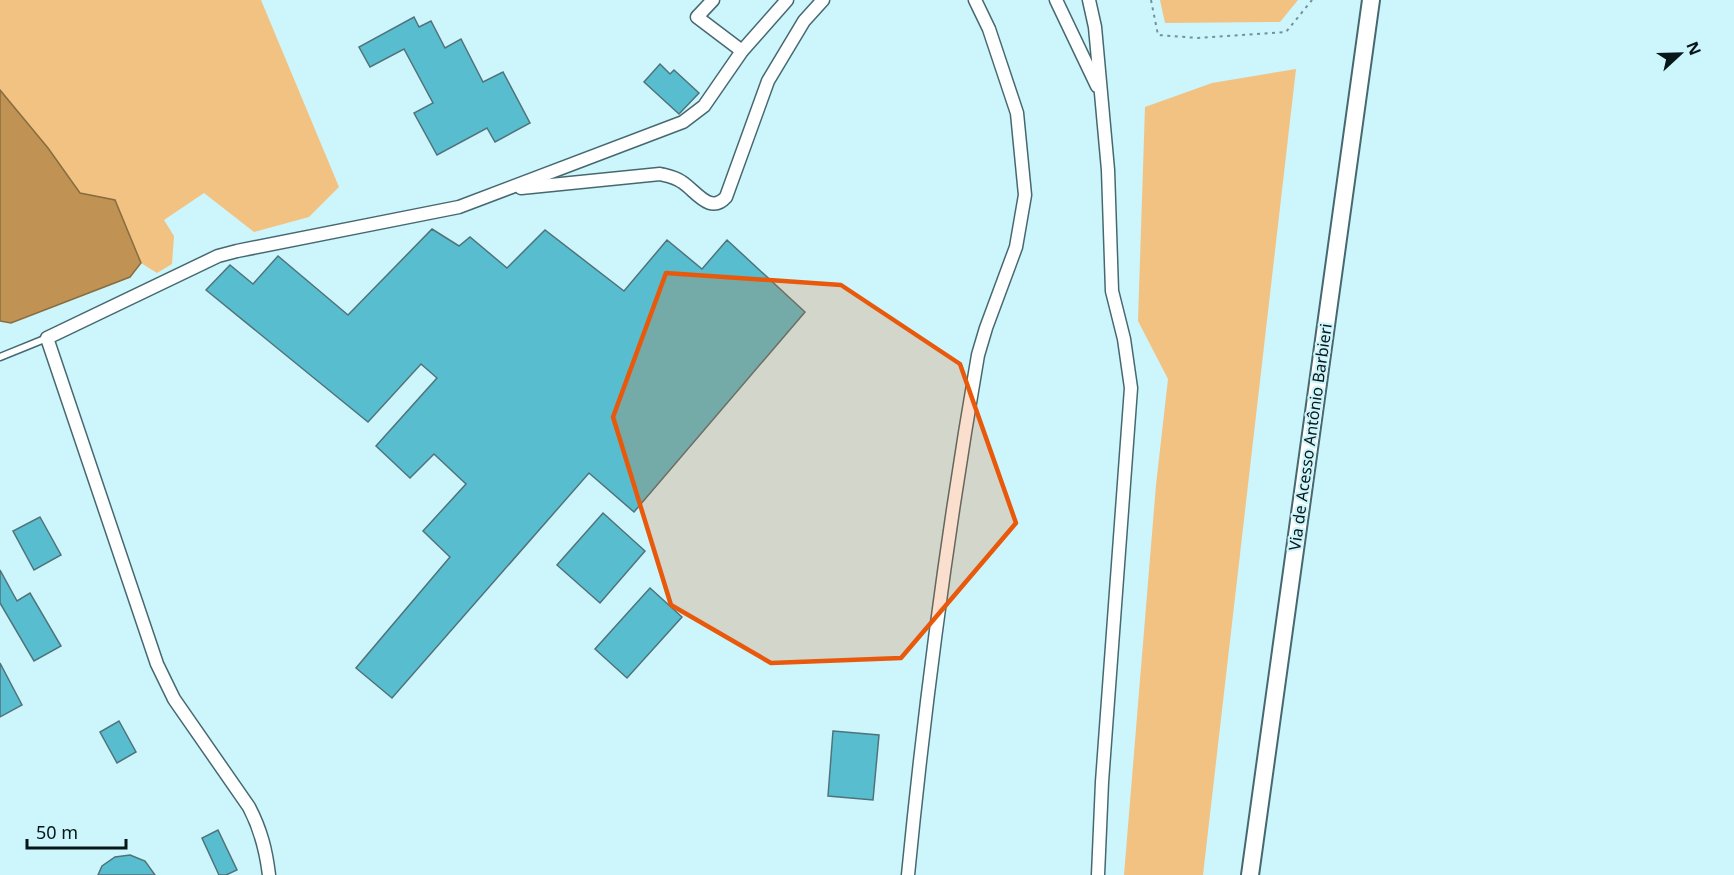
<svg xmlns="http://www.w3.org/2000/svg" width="1734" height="875" font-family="'Noto Sans',sans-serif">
<rect width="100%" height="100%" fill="#cdf5fc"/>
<!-- green -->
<g fill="#f2c283">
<polygon points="0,0 261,0 339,187 309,217 254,232 204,193 164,220 174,236 172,264 157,273 141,263 115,200 80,193 48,148 0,90"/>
<polygon points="1160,0 1298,0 1280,22 1165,23"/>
<polygon points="1296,69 1203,875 1124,875 1156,485 1168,379 1138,321 1145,107 1212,83"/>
</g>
<!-- water -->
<polygon fill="#c09253" stroke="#886d41" stroke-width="1.5" points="0,90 48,148 80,193 115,200 141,263 130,277 11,323 0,321"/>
<!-- building -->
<g fill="#58becf" stroke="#50737a" stroke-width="1.5">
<polygon points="414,17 419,27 431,21 445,48 461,39 483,82 503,72 530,123 495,142 487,128 437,155 414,113 433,103 404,49 370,67 359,47"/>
<polygon points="660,64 670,74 674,70 699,93 679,114 644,82"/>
<polygon points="432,229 459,246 470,237 507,268 545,230 624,291 667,240 702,269 727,240 805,312 634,512 589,473 392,698 356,668 450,557 423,531 466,484 434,454 410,478 376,446 437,378 421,364 368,422 206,290 230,265 253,284 278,256 348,315"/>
<polygon points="603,513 645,551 600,603 557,565"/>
<polygon points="40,517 61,555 34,570 13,531"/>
<polygon points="0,570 17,601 30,593 61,646 34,661 0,603"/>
<polygon points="650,588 682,617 627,678 595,649"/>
<polygon points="0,663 22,705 0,717"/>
<polygon points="119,721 136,752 117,763 100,732"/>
<polygon points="833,731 879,735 873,800 828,796"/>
<polygon points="218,830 237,870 226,875 219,875 202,838"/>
<polygon points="130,855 145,861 155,875 98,875 102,866 115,857"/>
</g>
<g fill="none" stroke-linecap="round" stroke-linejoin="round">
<!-- lane casing -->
<g stroke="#466970" stroke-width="9">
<polyline id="lane" points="0,357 47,338"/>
</g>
<!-- street casing -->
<g stroke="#466970" stroke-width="15">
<g id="street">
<polyline points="713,0 697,17 742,51"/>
<polyline points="1056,0 1097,86"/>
<polyline points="1089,0 1095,27 1108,170 1112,291 1124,339 1131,388 1102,782 1098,875"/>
<path d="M521,188L660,174C668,176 675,177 682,182C696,191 710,215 726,197L768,81L804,21L823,0"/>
<path d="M269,875C266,850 261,830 249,807L174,699L157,664L47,338L218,256L237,251L459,207L683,122L704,106L742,51L787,0"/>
<path d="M908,875C925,701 948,528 978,355L986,328L1016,247L1025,195L1017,113L989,29L975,0"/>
</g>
</g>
<!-- secondary casing -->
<g stroke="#466970" stroke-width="20">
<polyline id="secondary" points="1250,875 1371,0"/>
</g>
<!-- path -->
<polyline stroke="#749195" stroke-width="2" stroke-dasharray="3 4.5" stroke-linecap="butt" points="1151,0 1158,35 1198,38 1286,32 1312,0"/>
<!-- lane -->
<use href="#lane" stroke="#fff" stroke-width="6"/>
<!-- street -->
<use href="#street" stroke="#fff" stroke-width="12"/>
<!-- secondary -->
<use href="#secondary" stroke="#fff" stroke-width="16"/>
</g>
<!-- marked area -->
<path fill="#e8590c" fill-opacity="0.2" stroke="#e8590c" stroke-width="4.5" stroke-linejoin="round" d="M666,273L841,285L960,364L1016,523L901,658L771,663L671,605L613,417Z"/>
<g text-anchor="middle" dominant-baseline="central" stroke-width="4.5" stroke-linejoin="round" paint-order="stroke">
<!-- street labels -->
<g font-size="16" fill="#071618" stroke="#cdf5fc">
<text transform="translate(1310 437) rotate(-82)">Via de Acesso Antônio Barbieri</text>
</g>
</g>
<!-- north arrow -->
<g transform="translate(1680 54) rotate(68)" stroke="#cdf5fc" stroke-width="4.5" paint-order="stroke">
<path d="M0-4.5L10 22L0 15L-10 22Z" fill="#071618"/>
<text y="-9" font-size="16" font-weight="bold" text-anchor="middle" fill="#071618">N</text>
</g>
<!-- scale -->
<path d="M27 839v9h99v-9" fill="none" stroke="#071618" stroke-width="3"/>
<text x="36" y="839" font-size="18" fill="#071618" stroke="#cdf5fc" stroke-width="4.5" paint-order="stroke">50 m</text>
</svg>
